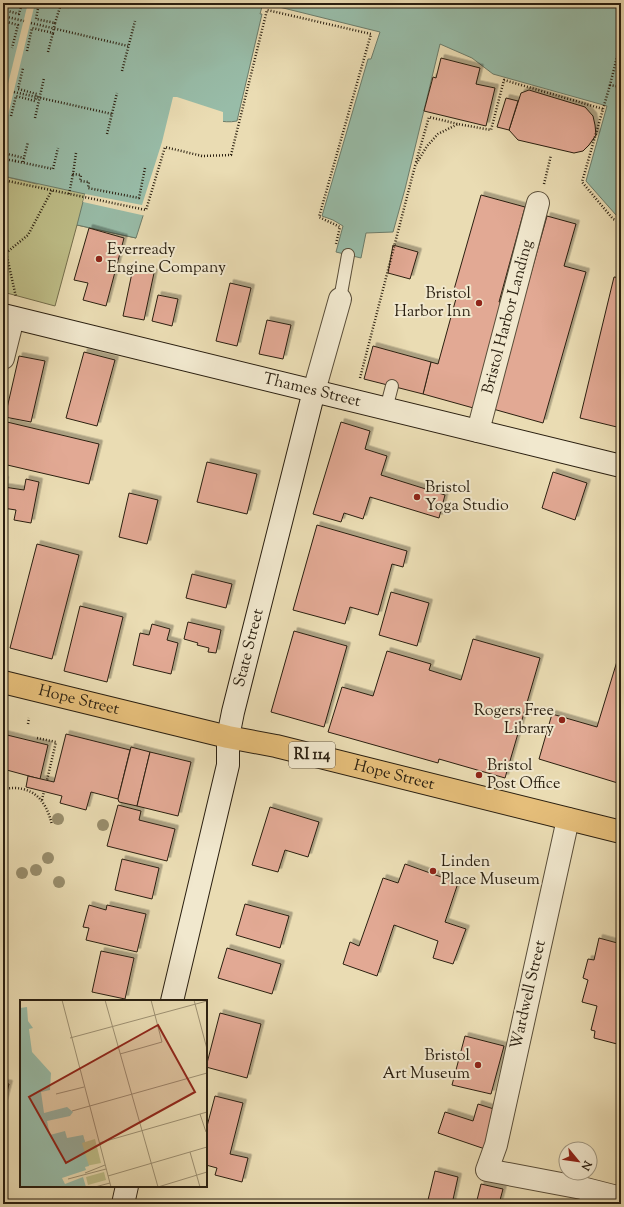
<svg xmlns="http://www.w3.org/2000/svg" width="624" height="1207" font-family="'Sorts Mill Goudy',serif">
<defs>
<filter id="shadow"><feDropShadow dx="3.5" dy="-3.5" stdDeviation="0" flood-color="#0004"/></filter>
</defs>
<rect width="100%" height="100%" fill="#eadcb3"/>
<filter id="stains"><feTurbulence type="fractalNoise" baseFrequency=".005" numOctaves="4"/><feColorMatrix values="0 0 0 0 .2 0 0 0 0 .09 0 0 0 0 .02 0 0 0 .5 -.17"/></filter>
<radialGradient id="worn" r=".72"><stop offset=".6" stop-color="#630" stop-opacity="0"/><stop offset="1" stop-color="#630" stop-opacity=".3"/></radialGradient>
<!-- green -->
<polygon fill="#bebe88" stroke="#746e4c" points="3,176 37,184 52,177 85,194 83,202 136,238 77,225 55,306 3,292"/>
<!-- water -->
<path fill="#98bca8" stroke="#6c7d6b" d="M3,3H621V217L616,215L586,181L607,106L493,74L472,58L440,44L405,189L393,232L366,233L361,258L336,252L343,226L333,220L322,216L368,59H371L380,32L263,3L260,14H262L237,121C222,124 210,118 196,114C190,112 183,113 176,112L136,238L77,225L85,194L3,176Z"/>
<!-- pier -->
<g fill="#eadcb3">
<polygon points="28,3 35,3 3,136 3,104"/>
<polygon points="173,97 177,97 223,112 223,124 194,115 178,114 146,216 83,202 85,194 142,205 162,142"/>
</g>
<!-- building -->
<g fill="#e2a994" stroke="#2a1f10" filter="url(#shadow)">
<polygon points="441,58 480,68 476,84 495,88 486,126 424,111 433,77 436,78"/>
<polygon points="529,90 585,107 593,116 595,125 596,135 589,145 583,151 574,153 518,140 509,130 521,93"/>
<polygon points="506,98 518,101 509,130 497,127"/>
<polygon points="481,195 525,207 499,302 507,304 477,409 423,394 431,362 438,364 457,295 453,293"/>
<polygon points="547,216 576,224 564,266 586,272 543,423 493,409"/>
<polygon points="89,228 124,238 106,306 83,300 88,283 74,280"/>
<polygon points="393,245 418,252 410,279 388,273"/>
<polygon points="133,268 154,273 144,320 123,316"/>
<polygon points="614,277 621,278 621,428 580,418"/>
<polygon points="230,283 251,288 237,346 216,341"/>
<polygon points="158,295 178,299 172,326 152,321"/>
<polygon points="267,320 291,325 283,359 259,354"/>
<polygon points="373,346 431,362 423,394 364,379"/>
<polygon points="84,352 115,360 97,426 66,418"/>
<polygon points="19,356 45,361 31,422 5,417"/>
<polygon points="7,422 99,444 89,484 3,464 3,439"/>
<polygon points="341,422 370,431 365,449 387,456 381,475 445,495 439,518 370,497 363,519 344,513 341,522 313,514"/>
<polygon points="207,462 257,474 247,514 197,502"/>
<polygon points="553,472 587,483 575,520 542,508"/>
<polygon points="26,479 39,482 31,523 14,520 16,510 3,508 3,480 5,480 4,487 24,490"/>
<polygon points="129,493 158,500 147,544 119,537"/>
<polygon points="317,525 407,551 403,567 392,564 378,615 350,607 345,624 293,610"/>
<polygon points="37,544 79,555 52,659 10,648"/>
<polygon points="192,574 232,584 226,608 186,598"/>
<polygon points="391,592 429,603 417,646 379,635"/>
<polygon points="80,606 123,617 107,682 64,671"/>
<polygon points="188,622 221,630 216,653 208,652 209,648 197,645 198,643 184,639"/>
<polygon points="152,624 170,629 167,640 178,643 171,674 133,665 140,633 149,635"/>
<polygon points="294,631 347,646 324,727 271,712"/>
<polygon points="473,639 540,658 505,778 439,759 438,763 328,732 342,687 373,696 387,651 431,664 429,670 461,680"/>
<polygon points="618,658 621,659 621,784 539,759 552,714 597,727"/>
<polygon points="3,734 48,745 40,779 3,769"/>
<polygon points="66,734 130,750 118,799 91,792 86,810 60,803 62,796 26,787 28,776 54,782"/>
<polygon points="131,747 150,752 137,806 119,802 118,799"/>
<polygon points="150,752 191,762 178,816 137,806"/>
<polygon points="118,805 141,811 139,820 175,829 167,861 107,846"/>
<polygon points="270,807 319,822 308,857 285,850 278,872 252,865"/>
<polygon points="122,859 159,868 152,899 115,890"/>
<polygon points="405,864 458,883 445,922 466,929 453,964 433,958 438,941 394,925 377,976 343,964 350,942 359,946 383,878 398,883"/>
<polygon points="245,904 289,916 280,948 236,935"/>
<polygon points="89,905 106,910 107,905 146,914 137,952 86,940 89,928 83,927"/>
<polygon points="599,938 621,944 621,1045 594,1038 595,1031 591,1030 597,1006 582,1002 588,980 583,978 588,959 594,960"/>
<polygon points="227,948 281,964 272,994 218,978"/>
<polygon points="101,951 134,958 125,999 92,992"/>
<polygon points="220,1013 261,1024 247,1078 206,1067"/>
<polygon points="465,1036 504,1046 491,1094 452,1085"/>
<polygon points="3,1083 9,1084 4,1103 3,1103"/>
<polygon points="215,1096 243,1103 230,1154 248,1158 242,1182 215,1175 217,1168 206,1165 206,1130"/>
<polygon points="478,1104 497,1110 485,1149 438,1133 445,1112 473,1121"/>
<polygon points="435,1171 458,1177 452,1204 427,1204"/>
<polygon points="481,1184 503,1189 499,1204 476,1204"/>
</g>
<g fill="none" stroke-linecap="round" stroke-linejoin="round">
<!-- lane casing -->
<g stroke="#5a4e39" stroke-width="14">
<g id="lane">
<polyline points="340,299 348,255"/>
<polyline points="386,409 392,386"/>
</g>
</g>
<!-- street casing -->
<g stroke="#5a4e39" stroke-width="24">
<g id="street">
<polyline points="3,358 13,318"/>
<polyline points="314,391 340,299"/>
<path id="s1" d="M478,431L538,203"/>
<polyline points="568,819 496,1145 487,1170 582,1188 621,1198"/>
</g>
</g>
<!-- secondary casing -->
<g stroke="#2a1f10" stroke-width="24">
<g id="secondary">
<path id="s2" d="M3,315L621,466"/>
<path id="s3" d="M172,1001L228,765V737L233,712L314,391"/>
<polyline points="123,1204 127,1186"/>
</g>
</g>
<!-- primary casing -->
<g stroke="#2a1f10" stroke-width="24">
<g id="primary">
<path id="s4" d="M3,682L228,737L276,746L621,832"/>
</g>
</g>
<!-- path -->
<g stroke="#2a1f10" stroke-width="2.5" stroke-dasharray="1 2" stroke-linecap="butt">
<polyline points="3,13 4,10 19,14 22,3"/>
<polyline points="3,16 24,21"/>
<polyline points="3,21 18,25 12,48"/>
<polyline points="31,23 128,46"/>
<polyline points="55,23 61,4"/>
<polyline points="621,41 610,85 621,87"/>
<polyline points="27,51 32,28 53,33 55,23 36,19 39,3"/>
<polyline points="48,52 53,33"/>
<polyline points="122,71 135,21"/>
<polyline points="3,82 7,68"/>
<polyline points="14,92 112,114"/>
<polyline points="3,94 5,95"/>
<polyline points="603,109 610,85"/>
<polyline points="11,116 16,96 35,101 37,94 18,89 23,68"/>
<polyline points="35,118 44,78"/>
<polyline points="107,134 117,93"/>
<polyline points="3,151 7,134"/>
<polyline points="3,153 24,158"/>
<polyline points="76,153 73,174 81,175 80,181 89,182 88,188 139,198 145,168"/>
<polyline points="3,159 16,161"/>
<polyline points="15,161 53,169 58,148"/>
<polyline points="23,162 28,142"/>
<polyline points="416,162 429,117 458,124"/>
<polyline points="3,180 146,210 165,147 202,156 231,155 267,10 371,34 319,217 340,227 336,244"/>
<polyline points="544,184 551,155"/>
<polyline points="69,194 73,174"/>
<polyline points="3,239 16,297"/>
<polyline points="3,254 6,253 28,235 52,190"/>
<polyline points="360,378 415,166 427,146 438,134 458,124 491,130 504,80 603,109 582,182 613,219 621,222"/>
<polyline points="28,724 29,718"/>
<polyline points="37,738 56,742 47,780"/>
<path d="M3,789C32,784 46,799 52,825"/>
<polyline points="42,800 44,791"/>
</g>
<!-- lane -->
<use href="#lane" stroke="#f1e8ce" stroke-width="12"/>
<!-- street -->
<use href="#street" stroke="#f1e8ce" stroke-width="22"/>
<!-- secondary -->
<use href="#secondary" stroke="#f1e8ce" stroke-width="22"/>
<!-- primary -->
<use href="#primary" stroke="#e5be7a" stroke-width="22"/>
</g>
<!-- trees -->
<g fill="#998e6d">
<circle cx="58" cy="819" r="6"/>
<circle cx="103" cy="825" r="6"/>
<circle cx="48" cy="858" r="6"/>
<circle cx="36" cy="870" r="6"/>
<circle cx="22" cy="873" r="6"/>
<circle cx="59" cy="882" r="6"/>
</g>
<!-- markers -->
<g fill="#8f2418" stroke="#f1e8ce" stroke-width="1.5">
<circle cx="99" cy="259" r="4"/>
<circle cx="479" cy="303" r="4"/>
<circle cx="417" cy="497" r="4"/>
<circle cx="562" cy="720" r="4"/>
<circle cx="479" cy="775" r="4"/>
<circle cx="433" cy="871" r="4"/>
<circle cx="478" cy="1065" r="4"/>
</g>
<g text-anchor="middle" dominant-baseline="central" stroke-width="4" stroke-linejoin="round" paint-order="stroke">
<!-- shield labels -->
<rect fill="#f1e8ce" stroke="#665b49" stroke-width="1" x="289" y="742" width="46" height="26" rx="3"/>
<g font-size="15" font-weight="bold" fill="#2a1f10">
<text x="312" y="755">RI 114</text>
</g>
<!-- poi labels -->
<g font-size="16" fill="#2a1f10" stroke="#f1e8ce" text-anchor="start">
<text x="107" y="250">Everready<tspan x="107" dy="18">Engine Company</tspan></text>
<text x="471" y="294" text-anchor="end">Bristol<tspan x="471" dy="18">Harbor Inn</tspan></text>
<text x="425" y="488">Bristol<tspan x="425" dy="18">Yoga Studio</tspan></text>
<text x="554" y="711" text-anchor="end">Rogers Free<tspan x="554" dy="18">Library</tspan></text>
<text x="487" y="766">Bristol<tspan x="487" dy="18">Post Office</tspan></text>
<text x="441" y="862">Linden<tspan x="441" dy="18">Place Museum</tspan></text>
<text x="470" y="1056" text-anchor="end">Bristol<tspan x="470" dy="18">Art Museum</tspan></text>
</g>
<!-- street labels -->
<g font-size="16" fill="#2a1f10" stroke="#f1e8ce">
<text stroke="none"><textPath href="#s1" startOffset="118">Bristol Harbor Landing</textPath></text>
<text stroke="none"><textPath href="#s2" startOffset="318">Thames Street</textPath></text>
<text stroke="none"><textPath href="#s3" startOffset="362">State Street</textPath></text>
<text stroke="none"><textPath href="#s4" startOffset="78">Hope Street</textPath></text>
<text stroke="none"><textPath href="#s4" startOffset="402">Hope Street</textPath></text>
<text transform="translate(529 995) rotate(-77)">Wardwell Street</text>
</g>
</g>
<!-- overview -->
<g transform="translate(20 1000)">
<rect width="187" height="187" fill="#eadcb3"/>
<path d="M63,135L65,142L75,139L81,163L66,166L61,144ZM84,172L86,180L68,185L66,177Z" fill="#bebe88"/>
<path d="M7,7L8,21L13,28L9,29L12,52L31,73L30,90L21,92L24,113L47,107L53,112L50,116L27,121L30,135L45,131L47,138L63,135L65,142L62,143L69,166L65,167L66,170L42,178L45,184L63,177L66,187H0V8Z" fill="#98bca8"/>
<path fill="none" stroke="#98bca8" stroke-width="2" d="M0,184L43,181M21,187L40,181M31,187L42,181"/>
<path fill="none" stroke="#9d9072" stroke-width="1" d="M42,0L91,187M85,0L138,187M174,0L187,49M50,38L187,1M100,54L142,42L131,0M36,94L64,87M52,111L187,73M180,114L186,132M79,143L187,112M170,152L180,187M65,173L85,165M88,176L187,147M48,179L86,169M75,187L90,183M138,187L187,172"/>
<path fill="#8f2418" fill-opacity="0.15" stroke="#8f2418" stroke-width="2" d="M138,25L175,92L46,163L9,97Z"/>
<rect width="187" height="187" fill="none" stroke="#2a1f10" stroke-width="2"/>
</g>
<!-- margin -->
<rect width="624" height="1207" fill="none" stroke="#eadcb3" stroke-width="16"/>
<rect x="4" y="4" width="616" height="1199" fill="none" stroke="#2a1f10" stroke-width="2"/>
<rect x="8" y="8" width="608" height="1191" fill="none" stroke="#2a1f10"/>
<!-- north arrow -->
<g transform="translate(578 1161) rotate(119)"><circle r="19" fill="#f1e8ce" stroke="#a19882"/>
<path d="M0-3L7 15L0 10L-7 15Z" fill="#8f2418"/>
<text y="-6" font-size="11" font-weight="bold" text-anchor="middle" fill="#2a1f10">N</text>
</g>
<rect width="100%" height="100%" filter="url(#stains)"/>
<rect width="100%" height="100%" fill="url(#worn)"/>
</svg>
